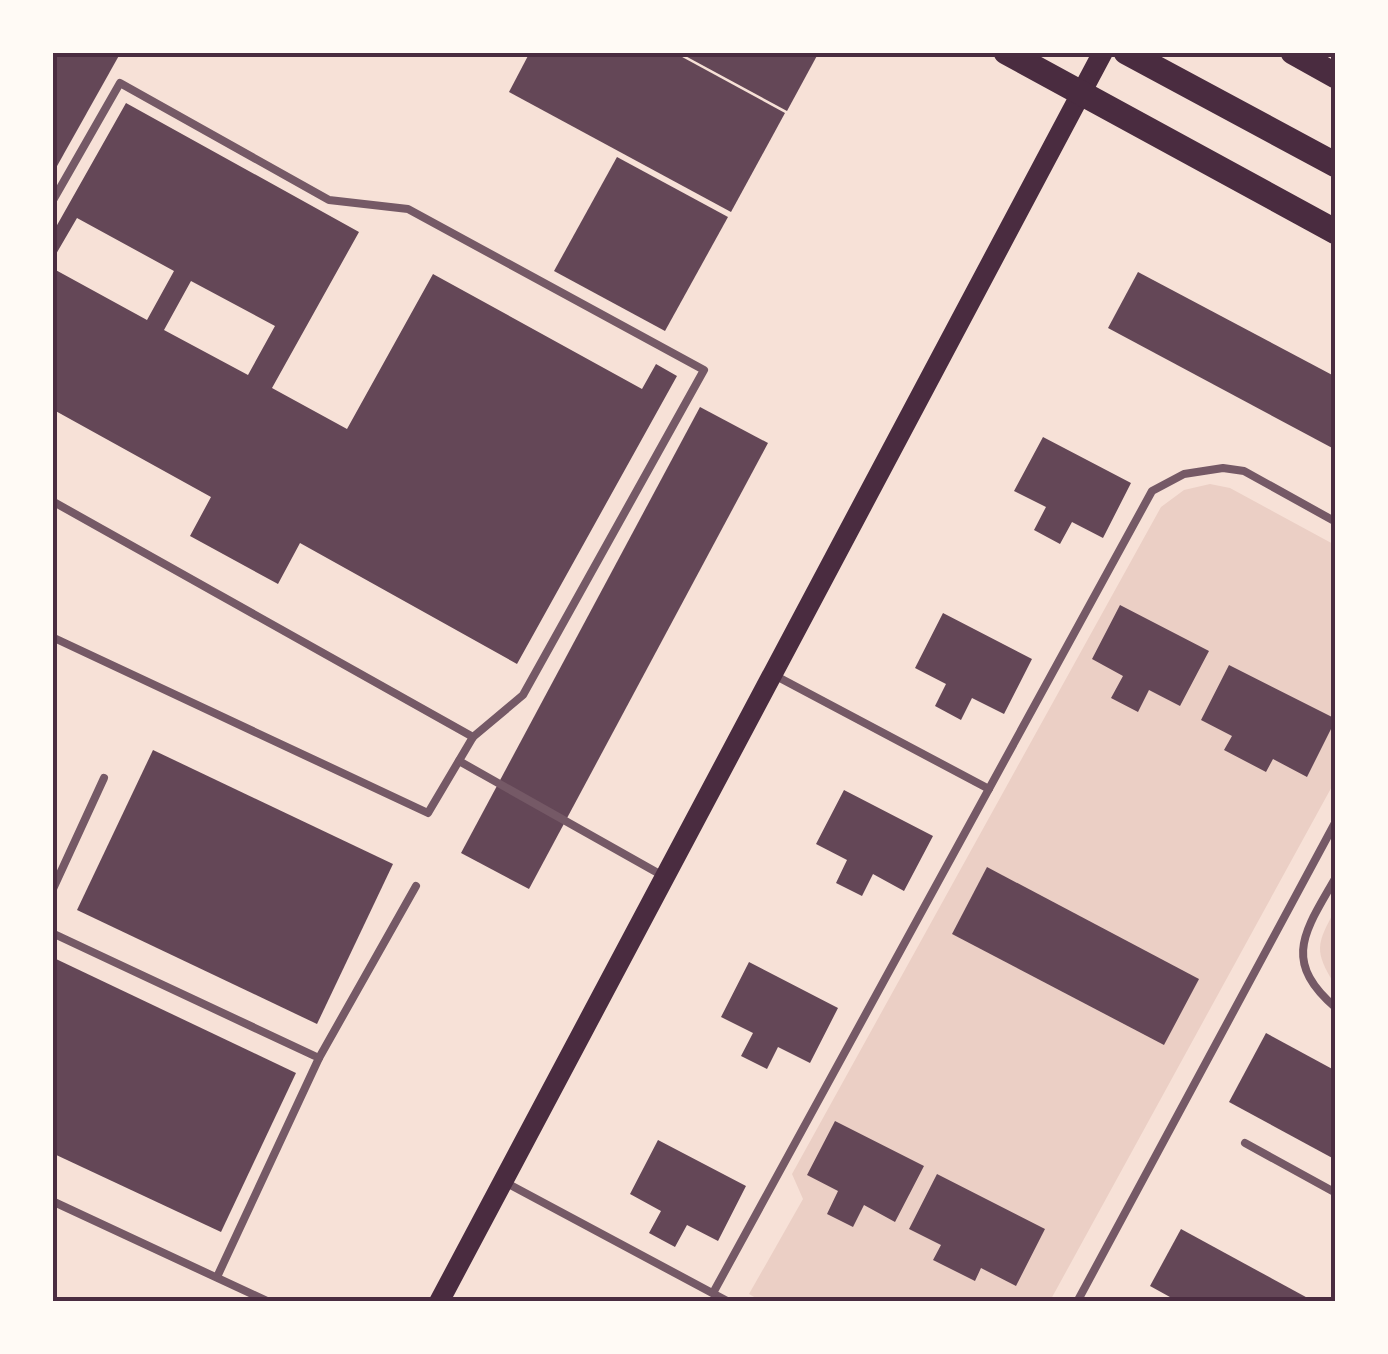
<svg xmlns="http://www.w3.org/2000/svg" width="1388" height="1354" font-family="'Exo 2',sans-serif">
<rect width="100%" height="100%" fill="#f7e1d7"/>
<!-- green -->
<g fill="#ebcfc5">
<polygon points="1210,484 1230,488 1335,545 1335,781 1050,1301 763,1302 749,1294 803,1199 792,1174 1161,507 1184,490"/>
<path d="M1335,910V985C1314,951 1316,945 1335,910Z"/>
</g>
<!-- building -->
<g fill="#644757" fill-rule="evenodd">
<polygon points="52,52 121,52 52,175"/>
<polygon points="530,52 673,52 785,113 731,212 509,92"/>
<polygon points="678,52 819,52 787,111"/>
<path d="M126,103L359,232L272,388L347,429L433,274L642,389L656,364L677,376L517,664L300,543L278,584L190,536L211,497L52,409V268L147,320L174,271L77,218L52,261V234ZM191,281L275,326L248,375L164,330Z"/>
<polygon points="617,157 728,217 665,331 554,271"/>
<polygon points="1138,272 1336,377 1336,450 1108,328"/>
<polygon points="700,407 768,443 529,889 461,853"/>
<polygon points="1043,437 1131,483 1103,538 1072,522 1060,544 1034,530 1046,507 1014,491"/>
<polygon points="1120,605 1209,651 1180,706 1149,690 1138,712 1111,698 1123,676 1092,659"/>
<polygon points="943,613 1032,659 1004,714 972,698 961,720 935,706 946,684 915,668"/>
<polygon points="1229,665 1336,719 1307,777 1273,759 1266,772 1224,750 1232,736 1201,720"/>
<polygon points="153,750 393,864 317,1024 77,910"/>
<polygon points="844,790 933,836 904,891 873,874 862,896 836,883 847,860 816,844"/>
<polygon points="987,867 1199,979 1164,1045 952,934"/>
<polygon points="56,959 296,1073 221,1232 52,1153 52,966"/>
<polygon points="749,962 838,1008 810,1063 778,1047 767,1069 741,1056 753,1033 721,1017"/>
<polygon points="1266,1033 1336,1071 1336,1160 1229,1102"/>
<polygon points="835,1121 924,1166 895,1222 864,1205 853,1227 827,1214 838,1191 807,1175"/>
<polygon points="658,1140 746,1186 718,1241 687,1225 675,1247 649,1233 661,1211 630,1194"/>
<polygon points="937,1174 1045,1229 1016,1286 981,1268 975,1281 933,1260 941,1245 909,1229"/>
<polygon points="1181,1229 1315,1302 1179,1302 1150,1286"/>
</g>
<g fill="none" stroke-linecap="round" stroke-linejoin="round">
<!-- service -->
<g stroke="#755966" stroke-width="8">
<polyline points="52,202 120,83 329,200 408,209 704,370 523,695 473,737 428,813 52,637"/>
<polyline points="52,501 473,737"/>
<polyline points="776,676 989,789"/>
<polyline points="459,761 665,877"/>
<path d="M1336,877C1306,930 1280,960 1336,1008"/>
<polyline points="52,891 104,778"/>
<polyline points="52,933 319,1058 217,1277"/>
<polyline points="319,1058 416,886"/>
<polyline points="1245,1143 1336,1193"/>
<polyline points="503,1181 729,1302"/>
<polyline points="52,1201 269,1302"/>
<polyline points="713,1293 1152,491 1184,474 1223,468 1244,471 1336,522"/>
<polyline points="1077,1302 1336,821"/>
</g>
<!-- secondary -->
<polyline stroke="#4a2c40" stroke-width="20" points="439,1302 1103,52"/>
<!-- primary -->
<g stroke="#4a2c40" stroke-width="25">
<polyline points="1006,52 1336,232"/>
<polyline points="1126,52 1336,165"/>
<polyline points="1293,52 1336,76"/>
</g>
</g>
<!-- border -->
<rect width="1388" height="1354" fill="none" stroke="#fffaf5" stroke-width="110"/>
<rect x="55" y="55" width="1278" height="1244" fill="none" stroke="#4a2c40" stroke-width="4"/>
</svg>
